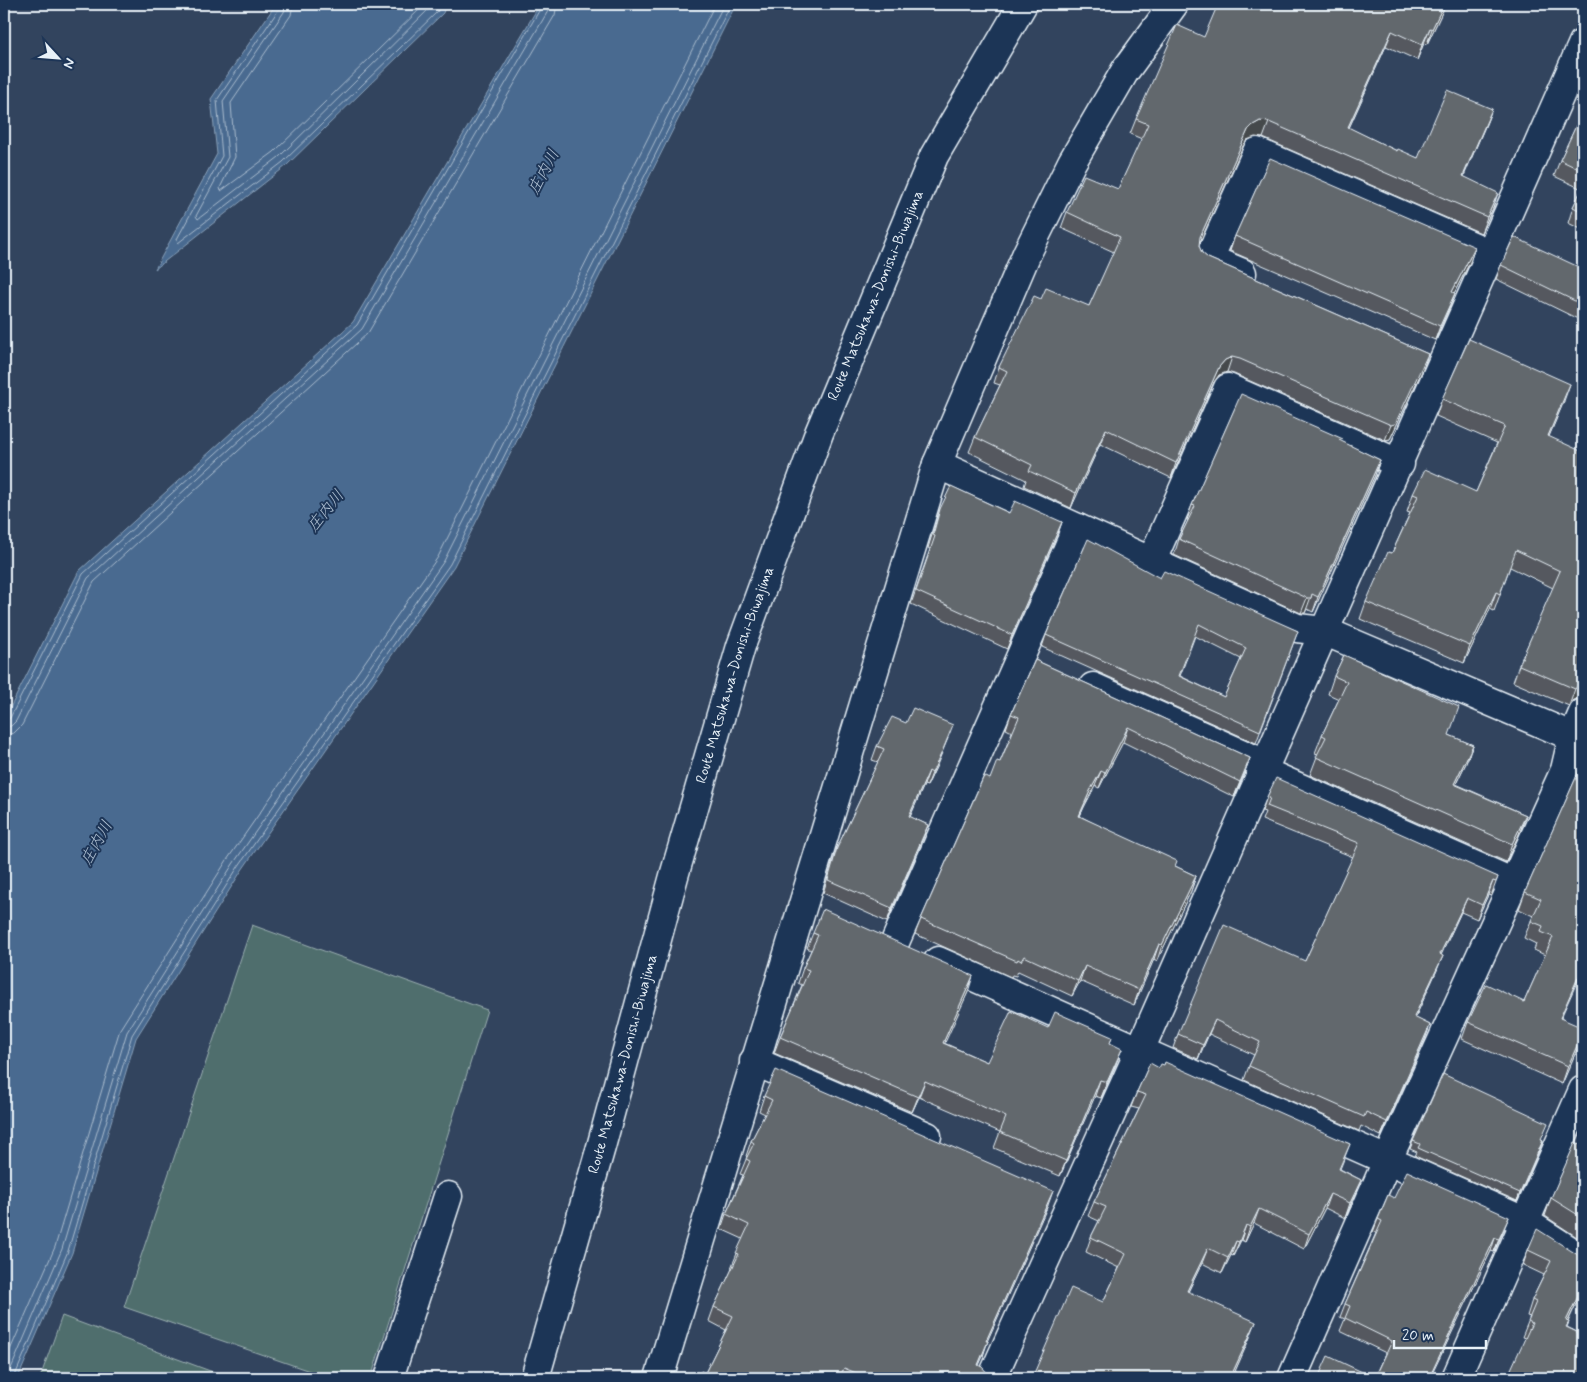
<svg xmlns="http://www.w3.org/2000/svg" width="1587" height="1382" font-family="Mynerve,'Klee One',sans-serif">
<rect width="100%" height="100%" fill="#32445e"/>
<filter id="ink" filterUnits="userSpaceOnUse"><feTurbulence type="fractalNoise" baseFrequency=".02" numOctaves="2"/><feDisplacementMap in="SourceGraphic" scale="10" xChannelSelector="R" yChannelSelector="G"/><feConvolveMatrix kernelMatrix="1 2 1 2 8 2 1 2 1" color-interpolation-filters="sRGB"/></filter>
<g filter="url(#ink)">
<!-- pitch -->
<g fill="#4f6e6d" stroke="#9cb0b2">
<polygon points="252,925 487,1010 371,1378 330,1378 124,1307"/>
<polygon points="62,1316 229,1378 40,1378"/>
</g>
<!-- water -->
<g fill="#4a6b90" stroke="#89a1ba">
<polygon points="276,4 446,4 443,13 286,166 155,269 217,154 211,99"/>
<polygon points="540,4 736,4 454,566 242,870 136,1038 72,1253 18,1378 4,1378 4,720 79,571 353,322"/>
</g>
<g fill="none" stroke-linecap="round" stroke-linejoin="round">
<!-- shore -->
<g stroke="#a9bbce" stroke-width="1">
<polyline points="280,4 279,9 217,100 222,156 177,239 178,243 283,162 438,11 441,4"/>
<polyline points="286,4 284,12 223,101 228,157 196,216 198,219 279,157 434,4"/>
<polyline points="293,4 291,15 231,103 235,157 220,188 221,191 274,152 425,4"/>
<polyline points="4,721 10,718 83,574 357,325 543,4"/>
<polyline points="4,727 11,726 16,721 88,578 362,329 548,11 550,4"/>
<polyline points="4,735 14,733 22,725 94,582 368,333 555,15 557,4"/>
<polyline points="4,1364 55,1247 120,1029 227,860 438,557 715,4"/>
<polyline points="7,1378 62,1249 127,1032 233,864 444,561 724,4"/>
<polyline points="14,1378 68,1251 132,1035 238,867 450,564 731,4"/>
</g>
<!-- minor casing -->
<g stroke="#e8f1f8" stroke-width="31">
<g id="minor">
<polyline points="1242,273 1209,259 1257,152 1491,254"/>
<polyline points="937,464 1297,628 1324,631 1583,741"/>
<polyline points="1152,560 1228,388 1400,464"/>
<polyline points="1093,687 1265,764"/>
<polyline points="1262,771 1514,883"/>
<polyline points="895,942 1077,528"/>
<polyline points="938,961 1524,1221 1583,1259"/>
<polyline points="754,1061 927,1136"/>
<polyline points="389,1378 448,1196"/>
<polyline points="659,1378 937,464 1027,253 1072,162 1125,71 1174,4"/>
<polyline points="992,1378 1140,1050 1583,43"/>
<polyline points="1292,1378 1388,1159 1565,770 1573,736 1583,713"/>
<polyline points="1456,1378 1583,1090"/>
</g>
</g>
<!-- major casing -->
<g stroke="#e8f1f8" stroke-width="31">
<g id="major">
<path id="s1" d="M535,1378L601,1147L674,876L741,646L819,433L934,156L1023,4"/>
</g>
</g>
<!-- minor -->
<use href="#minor" stroke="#1d3557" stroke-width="28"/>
<!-- major -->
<use href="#major" stroke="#1d3557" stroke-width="28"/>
</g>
<!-- wall -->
<g fill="#54595e" stroke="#e8f1f8" fill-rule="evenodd">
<polygon points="1446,4 1427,44 1424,43 1417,60 1386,46 1349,128 1397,151 1418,158 1492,109 1486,124 1464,176 1493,208 1481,233 1263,138 1255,137 1247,140 1243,146 1200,242 1199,246 1202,253 1208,258 1428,354 1423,369 1390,439 1385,440 1234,374 1227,372 1219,375 1214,382 1171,478 1100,444 1071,508 1024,486 1026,480 969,452 975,437 1000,385 994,383 999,367 1041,299 1089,306 1114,252 1061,228 1067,212 1118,189 1142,139 1130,134 1136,119 1204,37"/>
<polygon points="1583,111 1583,230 1568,223 1573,207 1582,189 1554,176 1560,160"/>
<polygon points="1235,236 1475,247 1470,262 1454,293 1455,293 1449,308 1435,340 1230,251"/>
<polygon points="1501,265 1583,269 1583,315 1581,314 1578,319 1496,279"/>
<polygon points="1442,399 1564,401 1549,436 1581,698 1574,700 1569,706 1513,682 1519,665 1553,588 1510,567 1494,611 1490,609 1464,663 1360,619 1366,602 1392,553 1410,513 1407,512 1413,494 1476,492 1497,443 1436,416"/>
<polygon points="1342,442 1380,460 1375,475 1313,612 1307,609 1305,613 1301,613 1174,555 1179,539 1188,521 1187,520 1192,505"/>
<polygon points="940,509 1009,513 1062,522 1057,536 1007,649 911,604 930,549 928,548"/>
<path d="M1160,578L1298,631L1256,743L1042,647L1046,635ZM1195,636L1241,659L1224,697L1180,676Z"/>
<polygon points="1344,655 1449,735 1473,745 1466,763 1456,784 1526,815 1519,834 1506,862 1310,775 1318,754 1315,753 1322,735 1339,699 1328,694 1334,676"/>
<polygon points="1035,660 1250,758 1244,774 1234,797 1123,742 1099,788 1095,786 1084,807 1080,816 1175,866 1196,876 1191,891 1157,961 1154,959 1134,1005 1080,981 1072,996 1018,971 1016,976 1012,975 1011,977 915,934 921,919 990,779 1000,762 1012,732 1006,729 1011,714"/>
<polygon points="877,746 937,765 927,786 924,785 910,817 928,825 923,838 887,922 823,893 837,848 878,762 872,760"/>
<polygon points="1583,762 1561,1018 1583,1033 1578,1047 1562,1084 1462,1039 1468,1022 1524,1002 1545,955 1534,950 1536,944 1524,938 1533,916 1519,909 1525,892"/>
<polygon points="1267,797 1498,877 1491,896 1488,895 1477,919 1461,912 1441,955 1437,970 1415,1018 1430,1025 1425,1039 1381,1136 1361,1126 1359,1131 1244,1080 1249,1066 1254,1055 1209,1034 1198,1059 1173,1048 1178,1034 1305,961 1353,857 1262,820 1265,812 1262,811"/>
<polygon points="813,933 968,992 944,1043 987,1062 1048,1028 1110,1043 1116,1064 1101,1098 1095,1096 1060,1176 994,1148 1000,1132 919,1097 912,1112 774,1053 780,1037 802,985 798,983 803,968 811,950 807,948"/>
<polygon points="1159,1068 1350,1144 1340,1169 1361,1180 1355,1194 1345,1218 1325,1208 1304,1249 1254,1223 1245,1242 1241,1240 1233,1256 1231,1255 1222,1273 1202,1263 1188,1292 1250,1337 1232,1378 1032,1378 1103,1302 1119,1268 1086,1252 1091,1237 1099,1221 1088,1216 1094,1202 1139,1109 1131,1107 1137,1092"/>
<polygon points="764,1096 1048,1205 987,1341 983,1356 979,1365 991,1377 995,1378 698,1378 705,1373 726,1330 709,1321 714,1307 732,1269 731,1268 743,1239 721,1229 726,1214 743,1175 740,1174 747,1157 746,1156 751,1141 765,1114 759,1111"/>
<polygon points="1542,1139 1543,1140 1540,1148 1517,1201 1415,1156 1417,1152 1410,1149 1413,1141"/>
<polygon points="1583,1146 1583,1241 1545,1216 1551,1198"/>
<polygon points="1394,1198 1504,1229 1494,1252 1491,1251 1439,1359 1375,1378 1386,1353 1340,1331 1345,1319 1340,1317 1345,1304 1376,1233 1373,1232 1378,1219"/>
<polygon points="1528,1250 1583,1258 1583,1289 1568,1322 1569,1322 1567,1327 1583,1335 1581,1341 1525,1338 1522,1337 1530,1317 1527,1316 1532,1300 1544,1275 1523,1265"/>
</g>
<!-- shaded-wall -->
<g fill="#45484c" stroke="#e8f1f8">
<polygon points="1444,4 1446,4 1427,44 1432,29"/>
<polygon points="1430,28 1424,43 1417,60 1422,45"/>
<polygon points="1392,31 1386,46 1342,143 1348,127"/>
<polygon points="1492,109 1486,124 1457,191 1463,176"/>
<polygon points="1260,121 1269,122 1263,138 1255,137 1247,140 1243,146 1195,253 1200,237 1248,130 1253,125"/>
<polygon points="1498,193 1493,208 1481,233 1487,217"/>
<polygon points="1475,247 1470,262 1447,307 1452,292"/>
<polygon points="1455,293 1449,308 1435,340 1440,326"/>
<polygon points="1428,354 1423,369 1390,439 1385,440 1391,425"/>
<polygon points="1232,357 1227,372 1219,375 1214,382 1171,478 1176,463 1219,367 1225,360"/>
<polygon points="1570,384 1564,401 1542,453 1548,436"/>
<polygon points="1106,429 1100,444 1071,508 1076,493"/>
<polygon points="1380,460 1375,475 1313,612 1318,597"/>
<polygon points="1062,522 1057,536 1007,649 1012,635"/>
<polygon points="1496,592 1490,609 1464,663 1470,646"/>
<polygon points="1312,594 1305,613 1301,613 1307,598"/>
<polygon points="1583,682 1583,698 1581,698 1574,700 1569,706 1575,689 1580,683"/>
<polygon points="1128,727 1123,742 1099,788 1105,773"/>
<polygon points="948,738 937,765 927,786 932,773"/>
<polygon points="1473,745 1466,763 1447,802 1454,784"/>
<polygon points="1250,758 1244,774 1234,797 1240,782"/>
<polygon points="929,771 924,785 904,830 909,816"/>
<polygon points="1101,771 1095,786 1084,807 1073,831 1090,791"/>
<polygon points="1526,815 1519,834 1506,862 1512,844"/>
<polygon points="928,825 923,838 887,922 892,908"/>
<polygon points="1196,876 1191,891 1157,961 1162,945"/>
<polygon points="1493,881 1488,895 1477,919 1482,905"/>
<polygon points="1467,898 1461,912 1435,968 1440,954"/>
<polygon points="1159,944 1154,959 1134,1005 1139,990"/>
<polygon points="1443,956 1437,970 1409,1031 1414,1017"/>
<polygon points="1085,966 1080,981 1072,996 1078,981"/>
<polygon points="1583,966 1583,969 1553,1035 1560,1018"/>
<polygon points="973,976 968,992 938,1058 943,1043"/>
<polygon points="1215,1020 1209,1034 1198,1059 1203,1045"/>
<polygon points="1430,1025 1425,1039 1381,1136 1387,1122"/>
<polygon points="1583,1032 1578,1047 1562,1084 1568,1066"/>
<polygon points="1122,1049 1116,1064 1101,1098 1107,1082"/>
<polygon points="1100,1080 1095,1096 1060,1176 1066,1161"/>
<polygon points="925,1081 919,1097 912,1112 918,1097"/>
<polygon points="1543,1140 1540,1148 1517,1201 1520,1193"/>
<polygon points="1361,1180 1355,1194 1345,1218 1350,1203"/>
<polygon points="1053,1191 1048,1205 981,1355 986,1341"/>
<polygon points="1330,1194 1325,1208 1304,1249 1309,1234"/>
<polygon points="1259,1209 1254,1223 1245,1242 1250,1227"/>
<polygon points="1509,1217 1504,1229 1494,1252 1499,1239"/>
<polygon points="1246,1225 1241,1240 1233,1256 1239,1242"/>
<polygon points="1495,1238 1491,1251 1430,1378 1429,1378"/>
<polygon points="1236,1241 1231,1255 1222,1273 1228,1258"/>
<polygon points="1208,1248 1202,1263 1181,1306 1187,1291"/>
<polygon points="1583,1286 1583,1289 1561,1336 1566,1321"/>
<polygon points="1256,1322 1250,1337 1232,1378 1230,1378"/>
<polygon points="988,1341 983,1356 973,1378 978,1365"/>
</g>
<!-- building -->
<g fill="#62676d" stroke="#e8f1f8" fill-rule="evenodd">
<polygon points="1218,4 1444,4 1432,29 1430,28 1422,45 1392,31 1348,127 1397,151 1398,149 1418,158 1447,90 1492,109 1463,176 1498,193 1487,217 1269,122 1260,121 1253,125 1248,130 1200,237 1199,246 1202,253 1208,258 1428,354 1395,424 1391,425 1240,359 1232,357 1225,360 1219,367 1176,463 1106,429 1076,493 1029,471 1032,465 975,437 1007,371 999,367 1034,296 1041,299 1046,288 1089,306 1120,237 1067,212 1084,175 1118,189 1148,124 1136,119 1177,25 1204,37"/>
<polygon points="1583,111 1583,171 1560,160"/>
<polygon points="1270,158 1475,247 1452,292 1455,293 1440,326 1235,236"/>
<polygon points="1583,186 1583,212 1573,207"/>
<polygon points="1514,237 1583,269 1583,305 1501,265"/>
<polygon points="1469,339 1570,384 1548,436 1583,452 1583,682 1580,683 1575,689 1519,665 1560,571 1516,550 1500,594 1496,592 1470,646 1366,602 1388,552 1392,553 1418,496 1413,494 1425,469 1476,492 1505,426 1442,399"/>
<polygon points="1241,394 1343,439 1339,440 1380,460 1318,597 1312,594 1311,598 1307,598 1179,539 1195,506 1192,505"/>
<polygon points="951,486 1009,513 1015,501 1062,522 1012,635 916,591 935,536 933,535 940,509"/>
<path d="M1088,539L1160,578L1164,571L1298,631L1260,731L1046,635ZM1199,624L1246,648L1224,697L1179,676Z"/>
<polygon points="1344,655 1459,707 1449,735 1473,745 1454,784 1526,815 1512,844 1316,757 1326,737 1322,735 1347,682 1334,676"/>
<polygon points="1035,660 1250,758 1240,782 1128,727 1105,773 1101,771 1090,791 1079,816 1177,861 1175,866 1196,876 1162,945 1159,944 1139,990 1085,966 1078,981 1024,956 1021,961 1018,959 1017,961 921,919 984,776 990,779 997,761 1000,762 1019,717 1011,714"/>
<polygon points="913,708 953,725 942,752 932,773 929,771 909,816 928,825 892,908 828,880 837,848 884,749 877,746 892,717 906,723"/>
<polygon points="1583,762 1583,966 1560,1018 1583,1028 1583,1032 1568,1066 1468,1022 1486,984 1524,1002 1553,937 1541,932 1543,926 1531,921 1541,899 1525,892"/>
<polygon points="1276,778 1498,877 1496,882 1493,881 1482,905 1467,898 1440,954 1443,956 1414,1017 1430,1025 1387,1122 1366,1112 1364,1117 1249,1066 1260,1042 1215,1020 1203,1045 1178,1034 1224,925 1305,961 1359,843 1267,806 1270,798 1267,797"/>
<polygon points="823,909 973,976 943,1043 987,1062 1011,1011 1048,1028 1055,1012 1112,1037 1110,1043 1122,1049 1107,1082 1100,1080 1066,1161 1000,1132 1006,1117 925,1081 918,1097 780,1037 809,970 803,968 818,935 813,933"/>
<polygon points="1165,1062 1350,1144 1339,1169 1361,1180 1350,1203 1330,1194 1309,1234 1259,1209 1250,1227 1246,1225 1239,1242 1236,1241 1228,1258 1208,1248 1187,1291 1256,1322 1230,1378 1032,1378 1071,1288 1103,1302 1126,1254 1091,1237 1106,1207 1094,1202 1146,1095 1137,1092 1150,1063 1159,1068 1161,1064 1164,1065"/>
<polygon points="776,1070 1053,1191 986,1341 988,1341 978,1365 982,1367 991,1377 995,1378 868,1378 844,1368 839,1378 698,1378 701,1371 705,1373 733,1316 714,1307 739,1254 736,1253 749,1225 726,1214 750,1161 746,1159 754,1143 751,1141 772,1100 764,1096"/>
<polygon points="1443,1074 1548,1123 1541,1139 1543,1140 1520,1193 1418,1148 1420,1144 1413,1141"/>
<polygon points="1575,1143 1583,1146 1583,1218 1551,1198"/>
<polygon points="1407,1171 1509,1217 1499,1239 1495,1238 1429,1378 1318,1378 1328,1356 1375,1378 1392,1341 1345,1318 1350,1306 1345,1304 1382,1221 1378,1219 1388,1195 1394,1198"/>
<polygon points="1537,1229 1581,1257 1583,1258 1583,1286 1566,1321 1569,1322 1566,1327 1583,1335 1580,1341 1583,1343 1583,1378 1507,1378 1532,1323 1528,1321 1536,1302 1532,1300 1551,1261 1528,1250"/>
</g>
</g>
<g text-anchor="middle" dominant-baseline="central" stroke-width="4" stroke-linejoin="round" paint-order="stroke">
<!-- street labels -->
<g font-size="15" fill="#e8f1f8" stroke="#1d3557">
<text stroke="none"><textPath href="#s1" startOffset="1136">Route Matsukawa-Donishi-Biwajima</textPath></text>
<text stroke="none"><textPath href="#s1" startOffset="731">Route Matsukawa-Donishi-Biwajima</textPath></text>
<text stroke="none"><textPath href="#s1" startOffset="326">Route Matsukawa-Donishi-Biwajima</textPath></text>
</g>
<!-- water labels -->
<g font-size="16" font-style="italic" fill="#b1c2d4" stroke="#1d3557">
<text transform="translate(544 172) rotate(-62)">庄内川</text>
<text transform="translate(326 511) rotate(-51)">庄内川</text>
<text transform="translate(97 843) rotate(-61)">庄内川</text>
</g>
</g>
<!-- margin -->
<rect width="1587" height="1382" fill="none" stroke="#1d3557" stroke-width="20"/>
<rect x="10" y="10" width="1567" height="1362" fill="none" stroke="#e8f1f8" stroke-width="2" filter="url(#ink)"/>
<!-- north arrow -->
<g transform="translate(58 58) rotate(116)" stroke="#1d3557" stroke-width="4" paint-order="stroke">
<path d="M0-4L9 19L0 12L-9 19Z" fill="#e8f1f8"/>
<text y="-8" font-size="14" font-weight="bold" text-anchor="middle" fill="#e8f1f8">N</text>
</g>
<!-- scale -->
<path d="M1394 1340v8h92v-8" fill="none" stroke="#e8f1f8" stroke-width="2.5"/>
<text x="1402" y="1340" font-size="15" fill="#e8f1f8" stroke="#1d3557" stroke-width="4" paint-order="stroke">20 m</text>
</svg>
